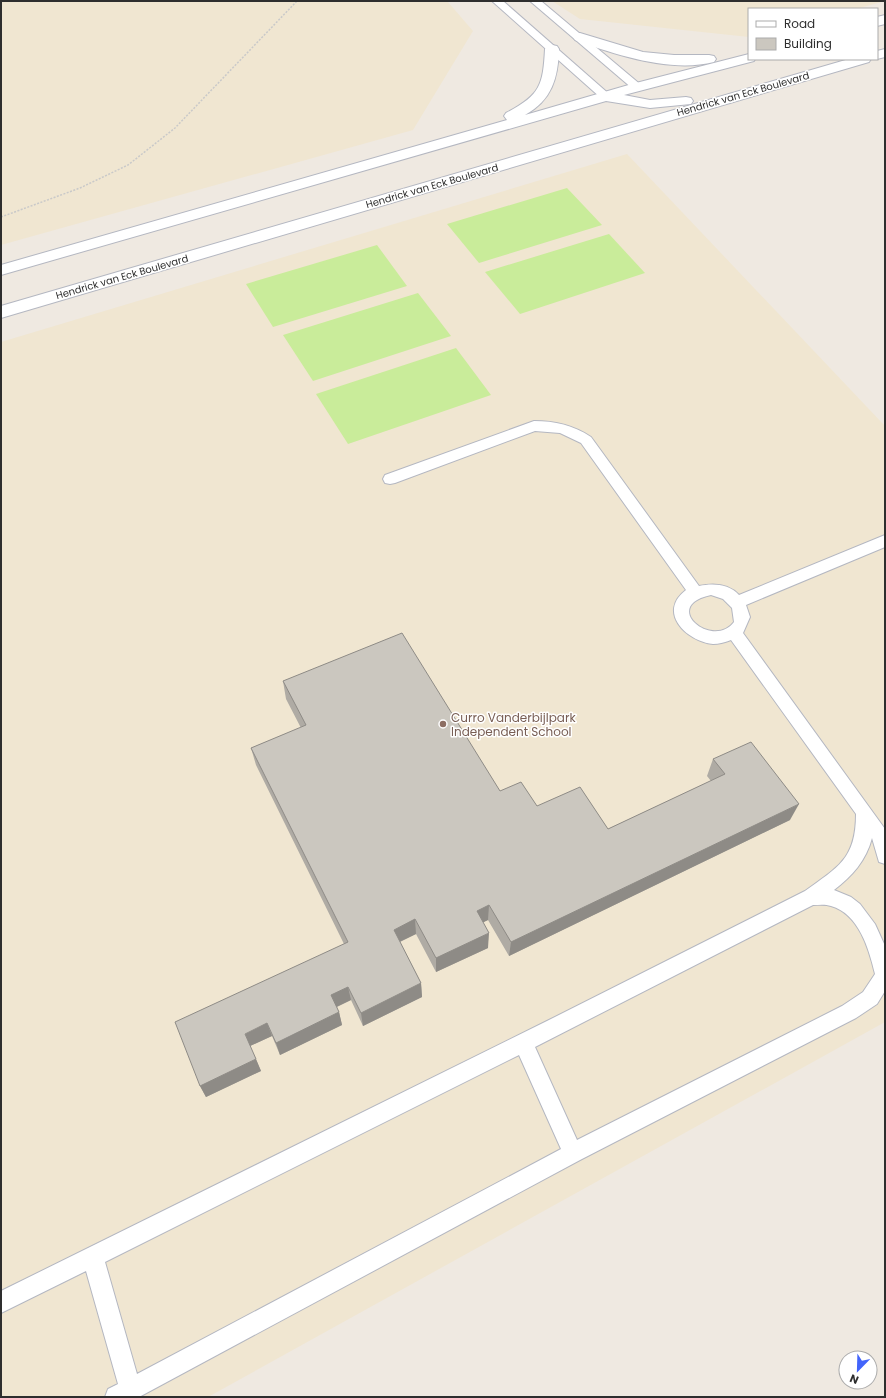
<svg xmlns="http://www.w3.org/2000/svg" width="886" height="1398" font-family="Poppins,sans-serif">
<rect width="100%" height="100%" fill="#efe9e1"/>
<!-- education -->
<g fill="#f0e6d1">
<polygon points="1,1 452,1 448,2 473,31 413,130 1,245"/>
<polygon points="552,1 885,1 856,9 749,9 749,37 580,19"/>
<polygon points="627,154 885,426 885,1022 208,1397 1,1397 1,342"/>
</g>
<!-- pitch -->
<g fill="#c9ec9a">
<polygon points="567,188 602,225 479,263 447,224"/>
<polygon points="609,234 645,273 520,314 485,272"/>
<polygon points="377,245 407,286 273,327 246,284"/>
<polygon points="418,293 451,336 313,381 283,335"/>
<polygon points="456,348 491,395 348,444 316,394"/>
</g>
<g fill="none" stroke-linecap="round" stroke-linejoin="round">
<!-- service casing -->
<g stroke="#b4b7c1" stroke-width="2">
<g id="service">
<polygon points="492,1 503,1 609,94 610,96 609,98 601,98"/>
<polygon points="530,1 541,1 641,85 642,87 641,89 633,89"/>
<path d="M534,421C555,421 573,425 591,437L699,586C713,583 729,584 739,595L885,535V547L746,605L750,617L743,633L885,829V864L879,862L872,838C866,861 852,876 834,890L851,897L860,904L875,924L885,946V991L877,1004L856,1018L580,1160L139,1397H105L108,1389L118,1384L86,1271L1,1313V1291L547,1021L805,891C838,867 856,859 856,814L731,640C726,642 719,644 713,644C686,641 657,612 686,590L581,443L560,433L535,431L395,483L390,484L385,483L383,479L385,475ZM711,595L723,599L732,608L734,622C713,650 659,606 711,595ZM813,905C819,905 825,904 831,906C859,914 869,949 875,974L863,992L842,1006L577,1140L535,1047ZM519,1055L561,1149L137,1374L105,1262Z"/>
</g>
</g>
<!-- secondary casing -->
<g stroke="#b4b7c1" stroke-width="2">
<g id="secondary">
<polygon points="885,15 885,24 877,26 877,17"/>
<path d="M580,33L643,52L674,55H709L714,56L716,59L714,62C671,73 616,55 575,40L573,37L575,34Z"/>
<path d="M552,45L557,46L559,49C558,78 552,100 525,115L632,84L749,54V59H755L754,61L624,95L650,100L686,97L691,98L693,101L691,104L650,108L606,101L1,275V265L507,120L504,116L506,113C540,95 543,86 545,49L547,46Z"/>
<polygon points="885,49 885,57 877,59 876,59 877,51"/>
<polygon points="849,59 871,59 869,62 1,318 1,306"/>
</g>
</g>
<!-- path -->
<polyline stroke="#c9c9c9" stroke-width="1.5" stroke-dasharray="2 1.5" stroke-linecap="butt" points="1,217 80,188 128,165 175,128 297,1"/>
<!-- service -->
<use href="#service" fill="#fff" fill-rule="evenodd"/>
<!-- secondary -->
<use href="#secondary" fill="#fff" fill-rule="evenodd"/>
</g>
<!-- wall -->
<polygon fill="#afaba4" points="283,681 500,791 537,806 608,829 711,781 707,776 713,759 790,820 509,956 488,920 483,922 488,948 436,972 416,934 400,942 421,983 422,997 363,1026 351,1000 337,1007 339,1012 342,1025 280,1055 272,1036 250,1046 261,1071 206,1097 200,1086 344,944 256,765 251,748 301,728 286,699"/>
<!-- shaded-wall -->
<g fill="#8e8b86">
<polygon points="799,804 790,820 509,956 511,942"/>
<polygon points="489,905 488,920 476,926 477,911"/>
<polygon points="415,919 416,934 395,944 394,930"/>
<polygon points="489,933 488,948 436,972 436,958"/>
<polygon points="421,983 422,997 363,1026 361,1013"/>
<polygon points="348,987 351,1000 334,1008 331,995"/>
<polygon points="339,1012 342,1025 280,1055 276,1043"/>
<polygon points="267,1023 272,1036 250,1046 245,1034"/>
<polygon points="256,1059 261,1071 206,1097 200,1086"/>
</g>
<!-- building -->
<polygon fill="#cbc7bf" stroke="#8e8b86" points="402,633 500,791 521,782 537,806 580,787 608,829 725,774 713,759 751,742 799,804 511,942 489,905 477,911 489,933 436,958 415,919 394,930 421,983 361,1013 348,987 331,995 339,1012 276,1043 267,1023 245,1034 256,1059 200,1086 175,1022 348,942 251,748 306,725 283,681"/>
<!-- markers -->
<circle fill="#8d6e63" stroke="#fff" stroke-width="1.5" cx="443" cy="724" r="4"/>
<g text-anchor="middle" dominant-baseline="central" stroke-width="3" stroke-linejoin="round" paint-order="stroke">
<!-- far-street labels -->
<g font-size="10" fill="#2e2e2e" stroke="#fff">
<text transform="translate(743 94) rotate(-16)">Hendrick van Eck Boulevard</text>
<text transform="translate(432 186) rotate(-16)">Hendrick van Eck Boulevard</text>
<text transform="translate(122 277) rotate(-16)">Hendrick van Eck Boulevard</text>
</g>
<!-- education labels -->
<g font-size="12" fill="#785e54" stroke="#fff" text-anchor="start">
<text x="451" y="717">Curro Vanderbijlpark<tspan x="451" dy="14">Independent School</tspan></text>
</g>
</g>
<!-- border -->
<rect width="886" height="1398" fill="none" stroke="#2e2e2e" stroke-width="4"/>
<!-- legend -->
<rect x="748" y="8" width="130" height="52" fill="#ffffff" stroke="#ababab"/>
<rect x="756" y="21" width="20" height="6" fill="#ffffff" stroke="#ababab"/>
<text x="784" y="28" font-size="12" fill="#2e2e2e">Road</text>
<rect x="756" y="38" width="20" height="12" fill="#cbc7bf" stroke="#ababab"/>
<text x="784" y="48" font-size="12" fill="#2e2e2e">Building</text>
<!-- north arrow -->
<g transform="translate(858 1370) rotate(203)"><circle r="19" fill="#ffffff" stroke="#ababab"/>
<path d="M0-3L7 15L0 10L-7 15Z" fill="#4264fb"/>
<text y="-6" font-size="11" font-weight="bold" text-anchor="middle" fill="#2e2e2e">N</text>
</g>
</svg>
